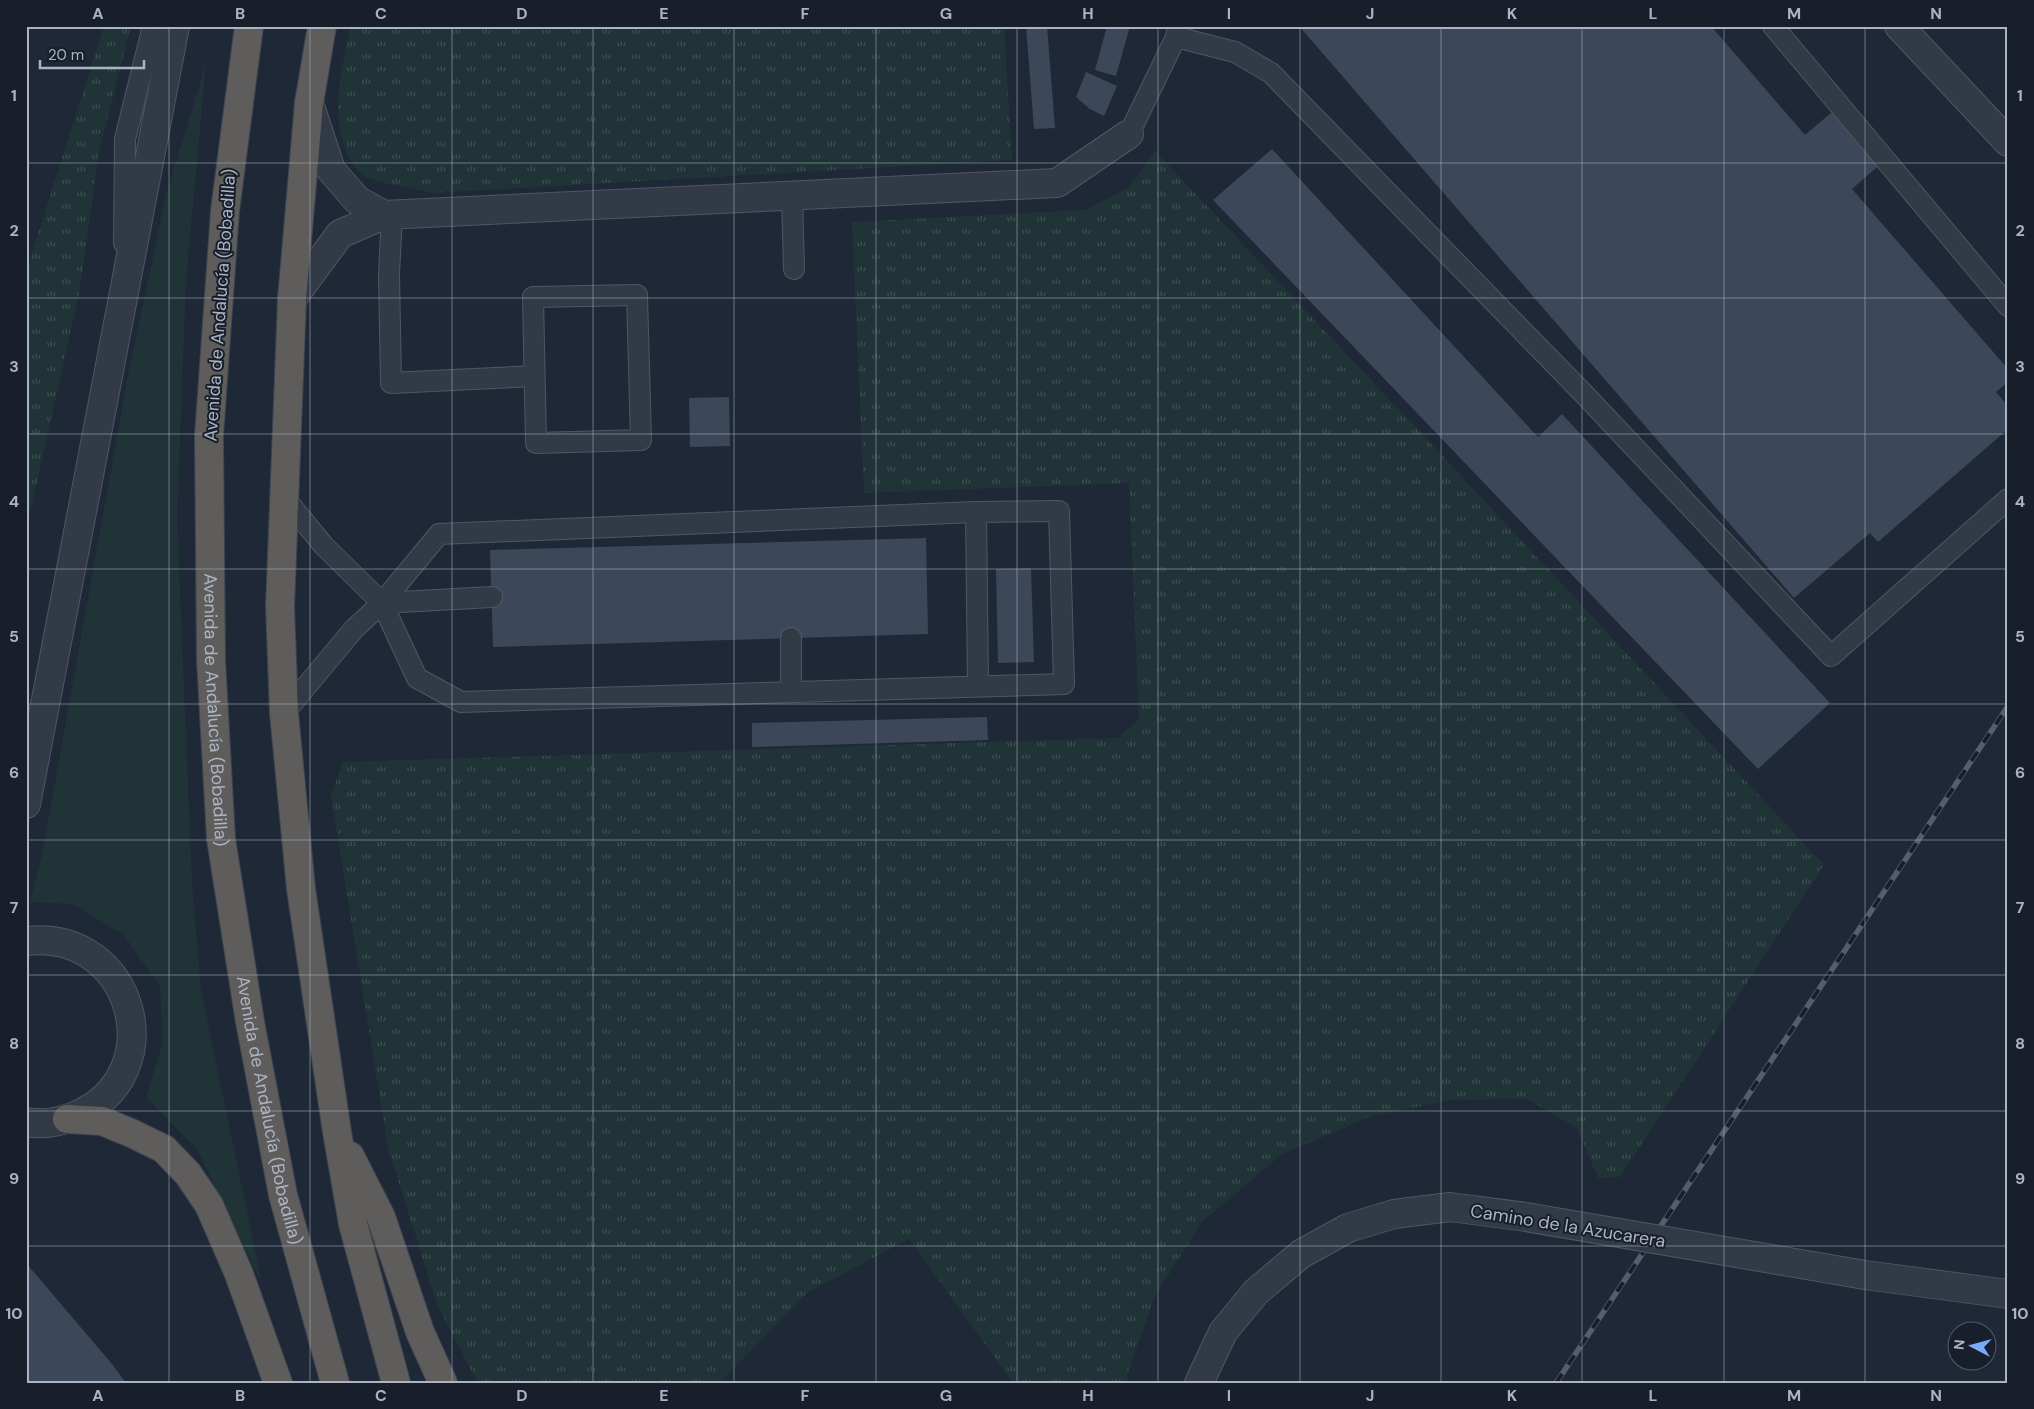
<svg xmlns="http://www.w3.org/2000/svg" width="2034" height="1409" font-family="'DM Sans',sans-serif">
<defs>
<pattern id="grass-tufts" width="24" height="20" patternUnits="userSpaceOnUse" patternTransform="scale(1.25)"><rect width="24" height="20" fill="#203437"/><path d="M3 7l-1-3M5 7V3M7 7l1-3M15 17l-1-3M17 17v-4M19 17l1-3" fill="none" stroke="#3e4f52"/></pattern>
</defs>
<rect width="100%" height="100%" fill="#1f2836"/>
<!-- grass -->
<g fill="url(#grass-tufts)">
<polygon points="104,26 131,26 99,153 79,294 26,531 26,272"/>
<path d="M351,26H1004L1012,160L431,193C414,188 377,183 364,176C357,172 351,162 348,155C329,114 342,67 351,26Z"/>
<polygon points="1155,151 1438,451 1824,865 1620,1177 1598,1178 1577,1128 1527,1099 1451,1100 1372,1116 1282,1154 1201,1223 1154,1298 1127,1375 1127,1383 1013,1383 909,1239 808,1292 719,1383 478,1383 438,1307 388,1148 331,795 343,762 1118,738 1139,719 1129,483 864,493 852,222 1086,210 1128,188"/>
</g>
<!-- garden -->
<polygon fill="#203437" points="206,63 186,280 177,517 192,883 201,990 262,1284 197,1149 146,1097 163,1042 160,987 124,935 72,904 30,902 42,855 127,381 166,195"/>
<!-- building -->
<g fill="#3c4859">
<polygon points="1026,26 1047,26 1055,128 1034,129"/>
<polygon points="1107,26 1130,26 1116,76 1095,70"/>
<polygon points="1299,26 1711,26 1805,135 1832,112 1878,166 1852,189 2008,369 2008,382 1996,392 2008,406 2008,429 1878,542 1870,533 1794,598"/>
<polygon points="1086,72 1117,86 1104,116 1090,109 1076,97"/>
<polygon points="1272,149 1538,437 1562,414 1830,703 1758,769 1213,200"/>
<polygon points="729,397 730,446 690,447 689,398"/>
<polygon points="926,538 928,634 493,647 490,550"/>
<polygon points="1031,568 1034,662 998,663 996,569"/>
<polygon points="987,717 988,740 752,747 752,723"/>
<polygon points="26,1263 112,1364 126,1383 26,1383"/>
</g>
<g fill="none" stroke-linecap="round" stroke-linejoin="round">
<!-- service casing -->
<g stroke="#4f5765" stroke-width="22">
<g id="service">
<polyline points="1773,26 2008,306"/>
<polyline points="1176,37 1235,52 1271,73 1584,394 1831,656 2008,499"/>
<polyline points="1129,134 1176,37 1178,26"/>
<polyline points="792,197 794,269"/>
<polyline points="392,215 389,274 391,383 534,376"/>
<polyline points="124,243 125,139 153,26"/>
<polygon points="637,295 641,440 536,443 533,297"/>
<polyline points="283,496 324,546 382,603 354,629 284,713"/>
<polyline points="382,603 417,678 461,702 1064,684 1059,511 976,512 978,686"/>
<polyline points="382,603 439,534 976,512"/>
<polyline points="382,603 492,597"/>
<polyline points="791,638 791,692"/>
</g>
</g>
<!-- minor casing -->
<g stroke="#4f5765" stroke-width="30">
<g id="minor">
<polyline points="1899,26 2008,142"/>
<polyline points="309,103 331,170 357,200 384,215"/>
<polyline points="292,299 340,234 384,215 1057,183 1129,134"/>
</g>
</g>
<!-- tertiary casing -->
<g stroke="#4f5765" stroke-width="30">
<g id="tertiary">
<polyline points="26,804 175,26"/>
<path d="M26,941C134,928 174,1075 75,1116C60,1122 42,1125 26,1122"/>
<polyline points="1865,1275 2008,1294"/>
<polyline points="1199,1383 1223,1332 1256,1292 1301,1254 1348,1228 1394,1214 1450,1207 1526,1217"/>
</g>
</g>
<!-- trunk casing -->
<g stroke="#3d4451" stroke-width="30">
<g id="trunk">
<path id="s1" d="M249,26L225,211L209,436L211,660L221,839L250,1022L283,1195L335,1383"/>
<polyline points="322,26 309,103 292,299 280,607 284,713 301,889 337,1132 353,1224 396,1383"/>
<polyline points="67,1119 102,1121 131,1133 164,1149 188,1174 209,1205 239,1274 278,1383"/>
<polyline points="350,1156 381,1217 420,1332 443,1383"/>
</g>
</g>
<!-- service -->
<use href="#service" stroke="#323a46" stroke-width="20"/>
<!-- minor -->
<use href="#minor" stroke="#323a46" stroke-width="28"/>
<!-- tertiary -->
<use href="#tertiary" stroke="#323a46" stroke-width="28"/>
<!-- trunk -->
<use href="#trunk" stroke="#5e5d5b" stroke-width="28"/>
<!-- rail casing -->
<g stroke="#545e6e" stroke-width="5.5">
<polyline id="rail" points="1556,1383 2008,706"/>
</g>
<!-- rail -->
<use href="#rail" stroke="#181f2b" stroke-width="4" stroke-dasharray="11" stroke-linecap="butt"/>
<!-- tertiary-bridge casing -->
<g stroke="#4f5765" stroke-width="30" stroke-linecap="butt">
<polyline id="tertiary-bridge" points="1526,1217 1865,1275"/>
</g>
<!-- tertiary-bridge -->
<use href="#tertiary-bridge" stroke="#323a46" stroke-width="28"/>
</g>
<!-- grid -->
<path fill="none" stroke="#acb4c4" stroke-width="1" stroke-opacity="0.55" d="M169,26V1383M310,26V1383M452,26V1383M593,26V1383M734,26V1383M876,26V1383M1017,26V1383M1158,26V1383M1300,26V1383M1441,26V1383M1582,26V1383M1724,26V1383M1865,26V1383M26,163H2008M26,298H2008M26,434H2008M26,569H2008M26,704H2008M26,840H2008M26,975H2008M26,1111H2008M26,1246H2008"/>
<g text-anchor="middle" dominant-baseline="central" stroke-width="4" stroke-linejoin="round" paint-order="stroke">
<!-- street labels -->
<g font-size="18" fill="#acb4c4" stroke="#181f2b">
<text transform="translate(220 305) rotate(-86)">Avenida de Andalucía (Bobadilla)</text>
<text stroke="none"><textPath href="#s1" startOffset="686">Avenida de Andalucía (Bobadilla)</textPath></text>
<text stroke="none"><textPath href="#s1" startOffset="1091">Avenida de Andalucía (Bobadilla)</textPath></text>
<text transform="translate(1568 1226) rotate(9)">Camino de la Azucarera</text>
</g>
</g>
<!-- border -->
<rect width="2034" height="1409" fill="none" stroke="#181f2b" stroke-width="55"/>
<!-- north arrow -->
<g transform="translate(1972 1346) rotate(276)"><circle r="24" fill="#181f2b" stroke="#535b68"/>
<path d="M0-4L9 19L0 12L-9 19Z" fill="#7baafa"/>
<text y="-8" font-size="14" font-weight="bold" text-anchor="middle" fill="#acb4c4">N</text>
</g>
<!-- scale -->
<path d="M40 60v8h104v-8" fill="none" stroke="#acb4c4" stroke-width="2.5"/>
<text x="48" y="60" font-size="15" fill="#acb4c4" stroke="#181f2b" stroke-width="4" paint-order="stroke">20 m</text>
<rect x="28" y="28" width="1978" height="1354" fill="none" stroke="#acb4c4" stroke-width="2"/>
<g font-size="16" text-anchor="middle" font-weight="bold" fill="#acb4c4">
<text x="98" y="19">A</text>
<text x="240" y="19">B</text>
<text x="381" y="19">C</text>
<text x="522" y="19">D</text>
<text x="664" y="19">E</text>
<text x="805" y="19">F</text>
<text x="946" y="19">G</text>
<text x="1088" y="19">H</text>
<text x="1229" y="19">I</text>
<text x="1370" y="19">J</text>
<text x="1512" y="19">K</text>
<text x="1653" y="19">L</text>
<text x="1794" y="19">M</text>
<text x="1936" y="19">N</text>
<text x="14" y="101">1</text>
<text x="2020" y="101">1</text>
<text x="14" y="236">2</text>
<text x="2020" y="236">2</text>
<text x="14" y="372">3</text>
<text x="2020" y="372">3</text>
<text x="14" y="507">4</text>
<text x="2020" y="507">4</text>
<text x="14" y="642">5</text>
<text x="2020" y="642">5</text>
<text x="14" y="778">6</text>
<text x="2020" y="778">6</text>
<text x="14" y="913">7</text>
<text x="2020" y="913">7</text>
<text x="14" y="1049">8</text>
<text x="2020" y="1049">8</text>
<text x="14" y="1184">9</text>
<text x="2020" y="1184">9</text>
<text x="14" y="1319">10</text>
<text x="2020" y="1319">10</text>
<text x="98" y="1401">A</text>
<text x="240" y="1401">B</text>
<text x="381" y="1401">C</text>
<text x="522" y="1401">D</text>
<text x="664" y="1401">E</text>
<text x="805" y="1401">F</text>
<text x="946" y="1401">G</text>
<text x="1088" y="1401">H</text>
<text x="1229" y="1401">I</text>
<text x="1370" y="1401">J</text>
<text x="1512" y="1401">K</text>
<text x="1653" y="1401">L</text>
<text x="1794" y="1401">M</text>
<text x="1936" y="1401">N</text>
</g>
</svg>
